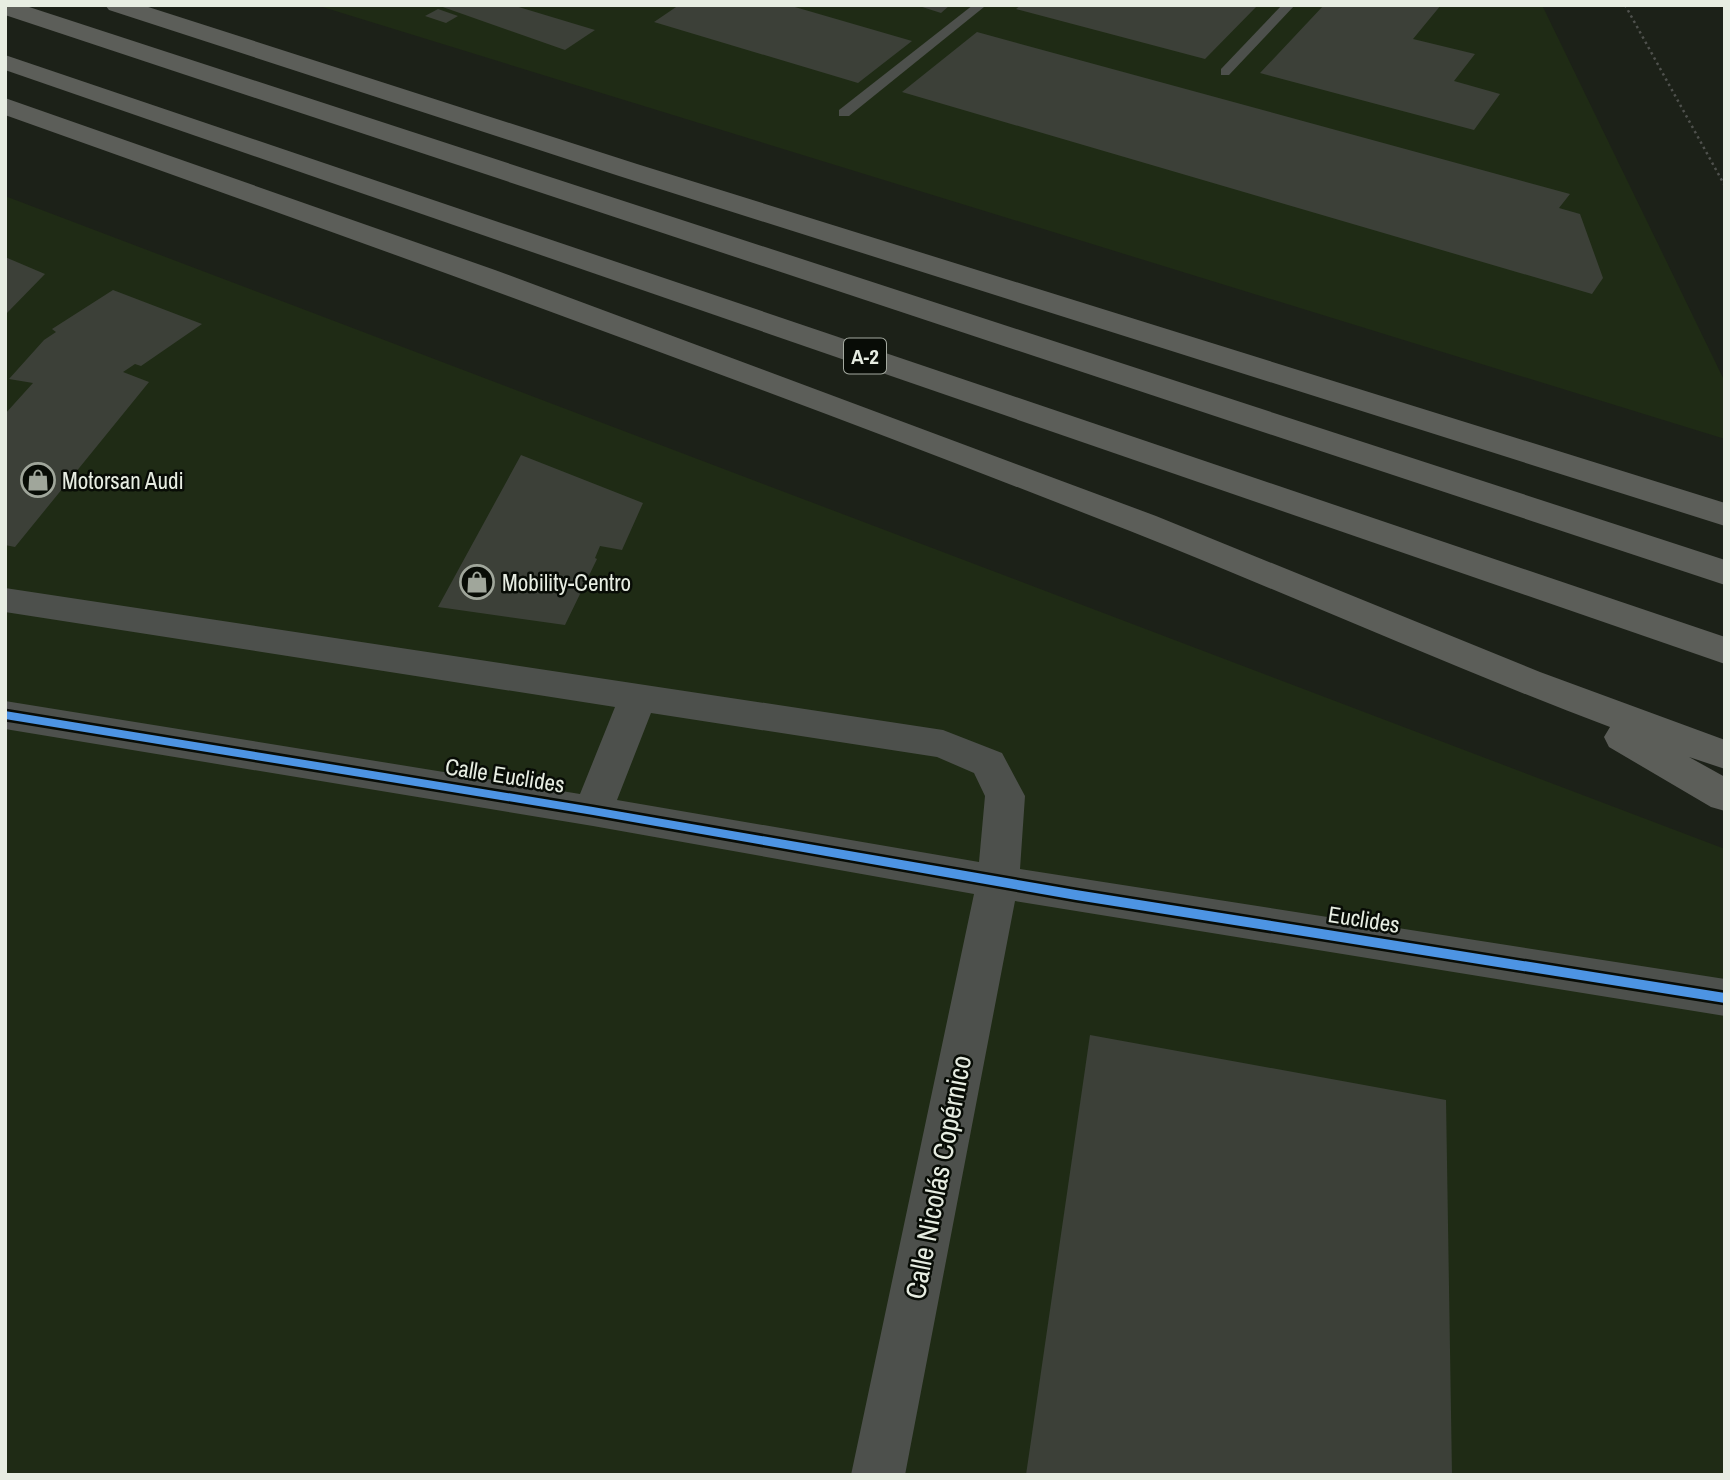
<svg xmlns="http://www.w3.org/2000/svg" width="1730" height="1480" font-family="'Archivo Narrow',sans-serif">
<rect width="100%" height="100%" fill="#1c2118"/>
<!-- built -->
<g fill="#1f2b15">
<polygon points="316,5 1542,5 1725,382 1725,439"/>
<polygon points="5,196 1725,849 1725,1475 5,1475"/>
</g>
<!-- building -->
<g fill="#3c4038">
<polygon points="437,5 512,5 595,30 565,50"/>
<polygon points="679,5 788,5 912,41 858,83 654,22"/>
<polygon points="916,5 950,5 941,13"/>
<polygon points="1021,5 1258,5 1205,59 1016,9"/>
<polygon points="1324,5 1441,5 1413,39 1475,54 1454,81 1500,94 1474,130 1260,73"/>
<polygon points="438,9 458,16 446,23 425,16"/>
<polygon points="977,32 1570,194 1559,208 1580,214 1603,278 1592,294 902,92"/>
<polygon points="5,257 45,274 5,315"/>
<polygon points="113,290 202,324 141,366 135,364 123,372 149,382 15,547 5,545 5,414 33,383 9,379 44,340 56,332 52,329"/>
<polygon points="521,455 643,503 622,550 600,546 595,558 597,559 565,625 438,607"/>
<polygon points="1090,1035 1446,1100 1452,1475 1026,1475"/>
</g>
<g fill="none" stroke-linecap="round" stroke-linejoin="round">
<!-- path -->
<polyline stroke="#4f514d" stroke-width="2.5" stroke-dasharray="2.5 3.5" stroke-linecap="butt" points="1625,5 1725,186"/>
<!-- lane -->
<g fill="#4d504c" fill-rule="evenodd">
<polygon points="973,5 984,7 849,116 839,116 839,110"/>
<polygon points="1282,5 1295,5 1229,75 1221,75 1221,69"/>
</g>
<!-- street -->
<path fill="#4d504c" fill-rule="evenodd" d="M5,588L943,730L1002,753L1025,796L1020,869L1725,979V1016L1015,901L905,1475H851L974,894L593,826L5,729V701L580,794L615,707L5,612ZM651,713L937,757L974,773L985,796L979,862L617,800Z"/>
<!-- highway -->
<g fill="#5c5e59" fill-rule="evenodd">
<polygon points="5,5 23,5 1725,560 1725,585 5,15"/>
<polygon points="105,5 142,5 637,164 1725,503 1725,526 619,176 109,10"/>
<polygon points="5,55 1725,637 1725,664 5,70"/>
<path d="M5,98L495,270L1156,516L1540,672L1725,740V769L1689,757L1725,777V811L1711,807L1609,747L1604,737L1610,727C1448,666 1291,595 1130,531C758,385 382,249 5,115Z"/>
</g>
<!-- cycleway casing -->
<g stroke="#080c06" stroke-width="5">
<polygon id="cycleway" points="5,711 593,807 1076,890 1725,993 1725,1003 1076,900 593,815 5,719"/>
</g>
<!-- cycleway -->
<use href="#cycleway" fill="#4d94e3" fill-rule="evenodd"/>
</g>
<!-- icons -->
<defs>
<g id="shop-ring" transform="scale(1.75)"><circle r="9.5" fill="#080c06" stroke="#a0a69b" stroke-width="1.5"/><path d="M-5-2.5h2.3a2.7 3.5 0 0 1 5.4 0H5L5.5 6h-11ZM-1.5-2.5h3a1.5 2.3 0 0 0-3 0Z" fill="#a0a69b"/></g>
</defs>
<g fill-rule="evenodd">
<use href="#shop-ring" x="38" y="480"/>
<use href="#shop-ring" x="477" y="582"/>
</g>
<g text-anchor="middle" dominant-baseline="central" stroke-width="5" stroke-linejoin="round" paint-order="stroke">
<!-- shield labels -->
<rect fill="#080c06" stroke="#a4aaa0" stroke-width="2" x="844" y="338.5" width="42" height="35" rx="5"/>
<g font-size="21" font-weight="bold" fill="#e7ede2">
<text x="865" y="356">A-2</text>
</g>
<!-- poi labels -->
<g font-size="23" fill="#e7ede2" stroke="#080c06" text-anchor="start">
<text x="62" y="480">Motorsan Audi</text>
<text x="502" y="582">Mobility-Centro</text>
</g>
<!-- street labels -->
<g font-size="23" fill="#e7ede2" stroke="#080c06">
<text transform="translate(505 775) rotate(9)">Calle Euclides</text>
<text transform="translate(1364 919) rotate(9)">Euclides</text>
</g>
<!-- near-street labels -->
<g font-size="28" fill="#e7ede2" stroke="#080c06">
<text transform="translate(938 1177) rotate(-79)">Calle Nicolás Copérnico</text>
</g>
</g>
<!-- border -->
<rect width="1730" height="1480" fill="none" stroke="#e7ede2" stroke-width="14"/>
</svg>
